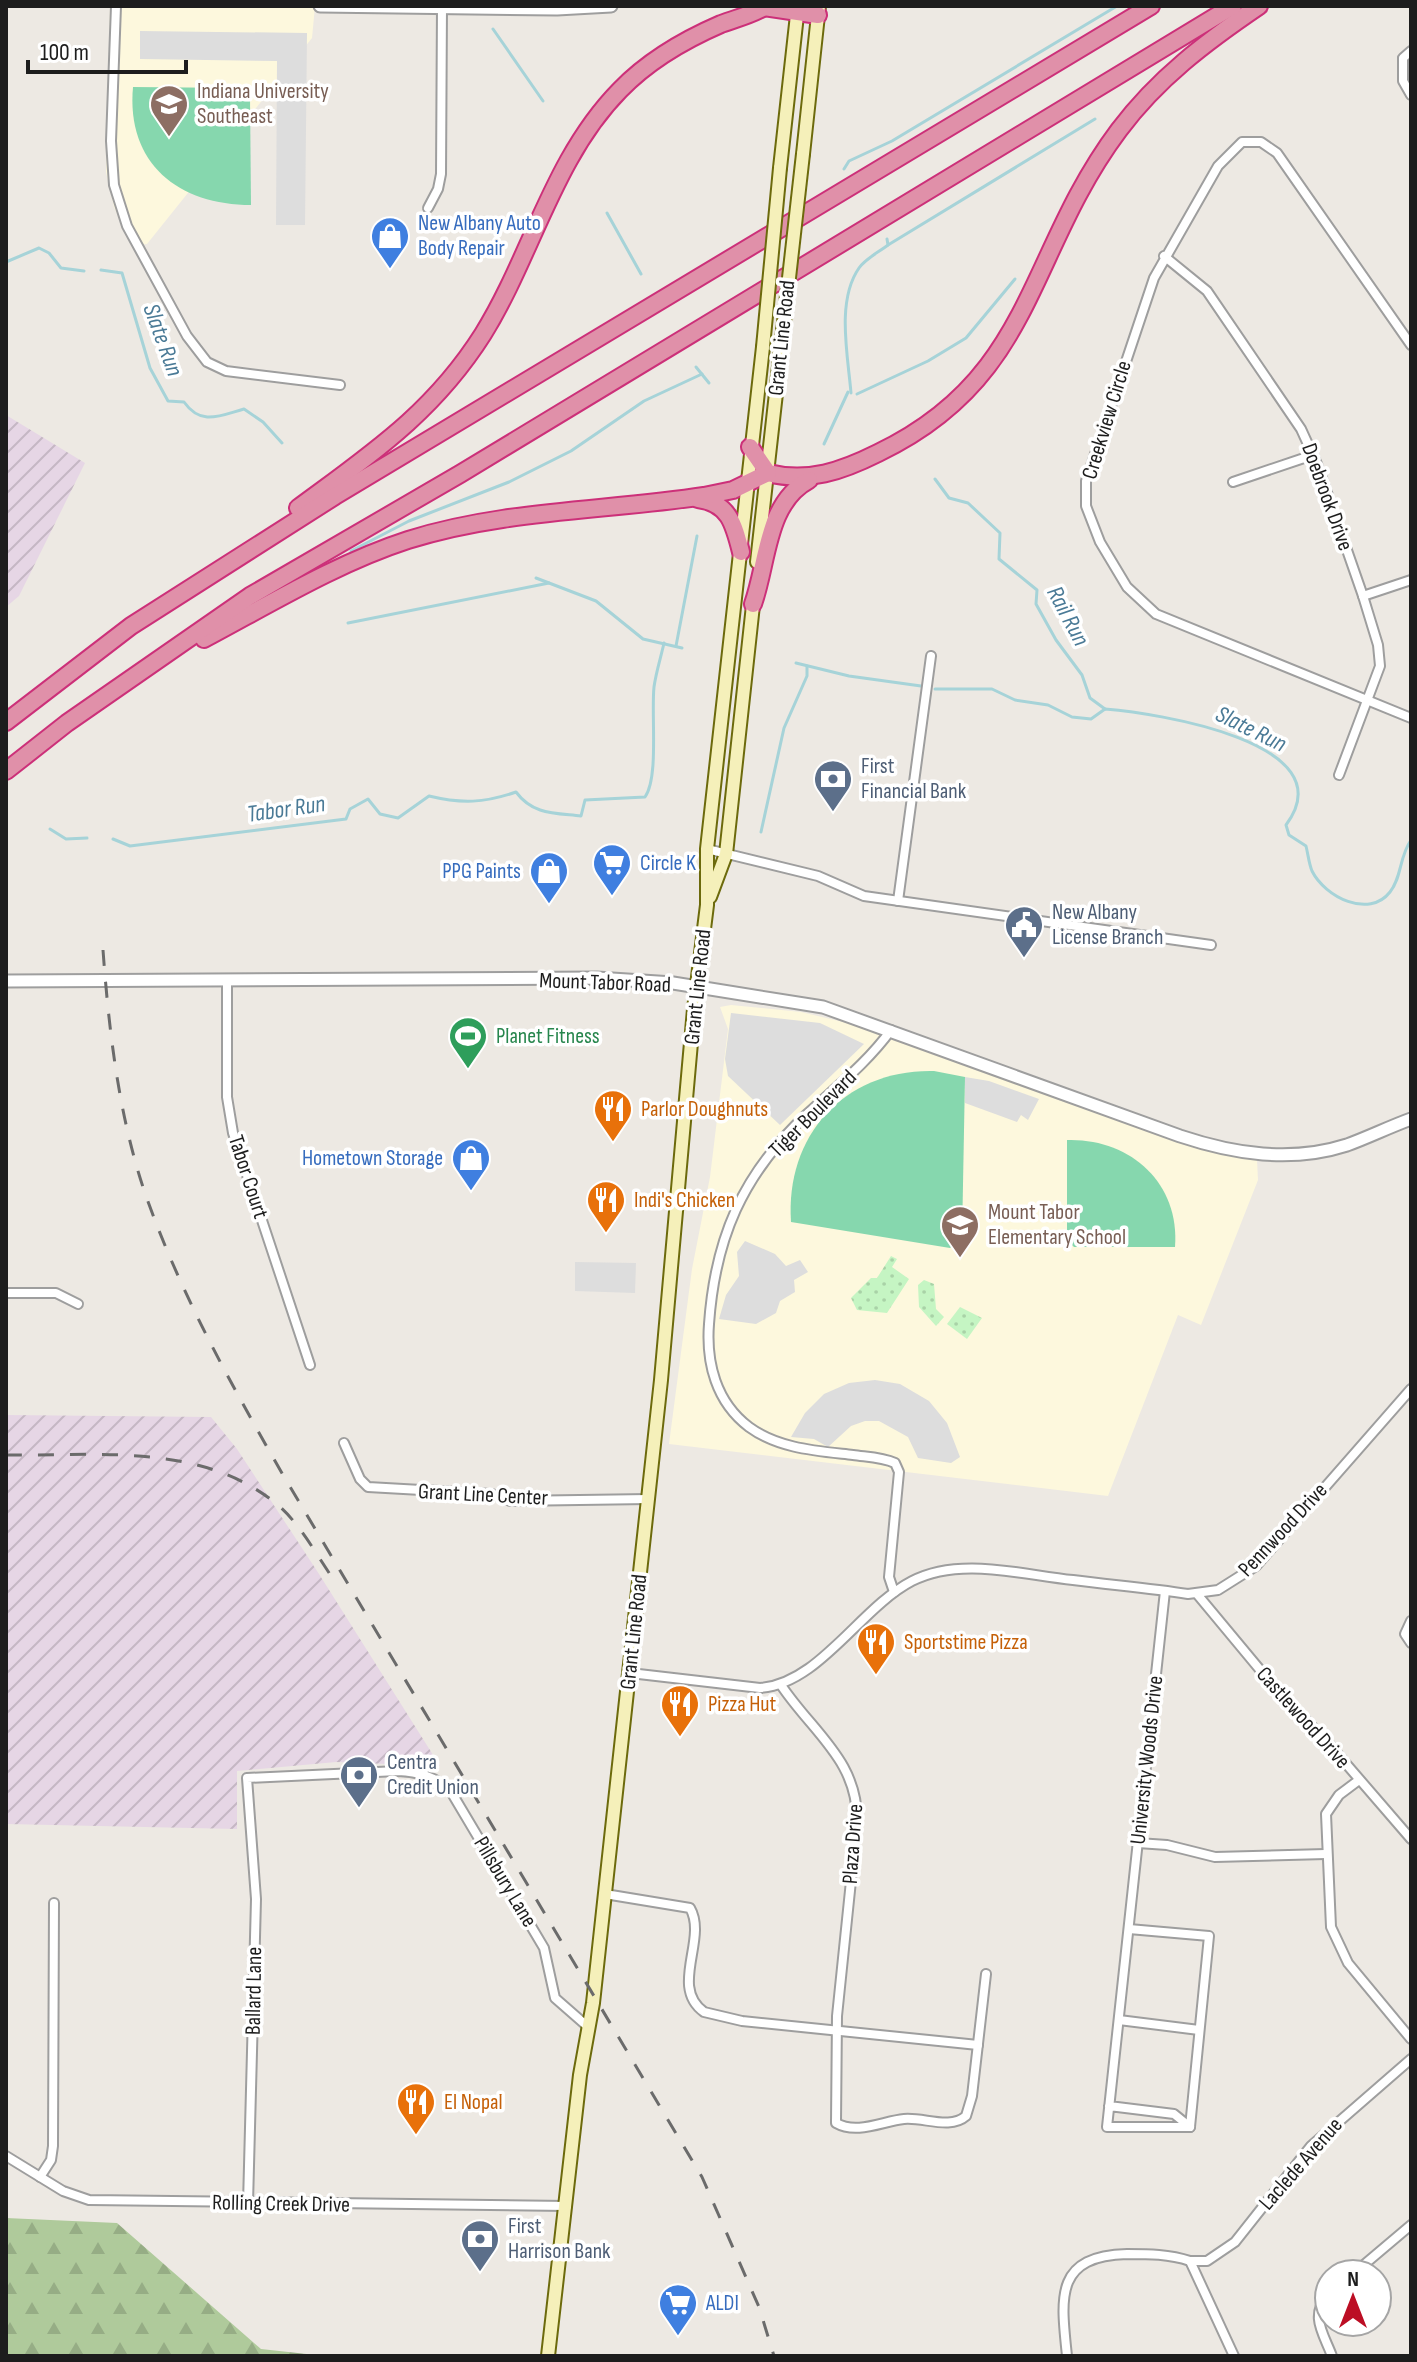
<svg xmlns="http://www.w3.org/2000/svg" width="1417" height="2362" font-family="'Sofia Sans Condensed',sans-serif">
<defs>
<pattern id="industrial-furrows" width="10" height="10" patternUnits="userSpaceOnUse" patternTransform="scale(2)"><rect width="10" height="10" fill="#e6d6e5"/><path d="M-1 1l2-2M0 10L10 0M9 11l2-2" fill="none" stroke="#c5b7c4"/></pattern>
<pattern id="forest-firs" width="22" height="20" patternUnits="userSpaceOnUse" patternTransform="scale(2)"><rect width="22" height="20" fill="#afca9b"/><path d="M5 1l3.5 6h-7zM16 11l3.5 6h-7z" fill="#96ad85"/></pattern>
<pattern id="park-dots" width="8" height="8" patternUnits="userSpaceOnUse" patternTransform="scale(2)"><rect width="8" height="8" fill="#c5f5c3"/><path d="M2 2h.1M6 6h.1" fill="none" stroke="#a9d2a7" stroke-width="1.8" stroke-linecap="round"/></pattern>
</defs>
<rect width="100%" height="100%" fill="#ede9e3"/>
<!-- industrial -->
<g fill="url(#industrial-furrows)">
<polygon points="6,415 85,463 19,596 6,607"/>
<polygon points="6,1415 211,1417 237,1449 319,1574 440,1766 336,1762 237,1771 237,1829 6,1824"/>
</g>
<!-- education -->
<g fill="#fdf8dd">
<polygon points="110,6 315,6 312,38 147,244 132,246 114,207 106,172"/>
<polygon points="731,1005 801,1012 860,1026 1197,1147 1257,1160 1258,1180 1201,1325 1178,1315 1108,1496 669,1444 692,1269 710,1177 728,1029 720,1007"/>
</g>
<!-- forest -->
<polygon fill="url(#forest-firs)" points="6,2218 117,2223 261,2349 325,2356 6,2356"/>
<!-- park -->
<g fill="url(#park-dots)">
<polygon points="891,1256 897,1259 892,1267 909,1279 887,1313 857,1310 851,1298 871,1278 877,1278"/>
<polygon points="924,1280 934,1284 936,1309 944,1317 936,1326 919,1307 918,1285"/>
<polygon points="960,1307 982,1318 967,1339 947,1324"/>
</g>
<!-- pitch -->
<g fill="#86d7ae">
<path d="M133,87L241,88L250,97L251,205C179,205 126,164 133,87Z"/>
<path d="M934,1071L965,1077L962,1238L950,1248L791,1222C785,1135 845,1069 934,1071Z"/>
<path d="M1067,1140C1129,1138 1180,1182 1175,1247H1074L1067,1240Z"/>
</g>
<!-- parking -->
<g fill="#ddd">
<polygon points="140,31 307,33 305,225 276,225 277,61 140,59"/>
<polygon points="731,1013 820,1023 864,1044 780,1125 728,1076 725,1059"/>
<polygon points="965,1077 989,1081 1039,1099 1028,1120 1021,1115 1017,1122 965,1103"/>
<polygon points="745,1241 775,1254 786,1266 800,1260 808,1272 794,1280 795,1292 780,1301 776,1313 756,1324 719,1319 726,1295 739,1276 737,1252"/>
<polygon points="575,1262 636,1263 635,1293 575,1291"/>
<polygon points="875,1380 900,1384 929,1401 947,1423 960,1457 951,1463 918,1458 908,1437 879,1421 865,1421 851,1426 828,1447 814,1439 791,1437 805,1413 824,1394 849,1383"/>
</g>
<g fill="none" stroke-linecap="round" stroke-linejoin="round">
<!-- stream -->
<g stroke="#a6d3d8" stroke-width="3">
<polyline points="493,29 543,101"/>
<polyline points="844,169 849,161 892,141 1117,6"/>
<polyline points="607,213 641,274"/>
<polyline points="888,245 1095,119"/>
<polyline points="6,262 39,248 49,253 61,268 84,271"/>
<path d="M101,270L122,273L150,368L168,401L184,402C201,426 219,416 244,409L263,422L282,443"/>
<polyline points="696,367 709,383"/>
<path d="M851,393C848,356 836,301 859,268C865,259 879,252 888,245L887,239"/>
<polyline points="857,394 928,361 966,338 1015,279"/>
<polyline points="824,444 848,392"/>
<polyline points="935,479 949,498 968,503 1000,533 999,559 1037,590 1036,604 1056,640 1082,675 1090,698 1105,709"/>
<polyline points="351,551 409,521 509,482 571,451 644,401 702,374"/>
<polyline points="536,578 596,601 643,639 682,648"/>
<polyline points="348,623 549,583"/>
<polyline points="676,646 697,536"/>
<polyline points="796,663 849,676 921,686"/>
<path d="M935,689H992L1015,700L1048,705L1072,717L1091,719L1105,709C1155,713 1348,742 1286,825L1289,835L1306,846C1308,854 1309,864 1312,871C1325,897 1369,919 1390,892C1402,877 1399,857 1411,840"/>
<polyline points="50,829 66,839 87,838"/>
<polyline points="761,832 784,728 807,676 807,666"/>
<path d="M113,839L130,846L346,819L350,809L368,799L380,814L398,818L429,796C462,804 484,803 516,792C533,815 555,813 581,816L585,800L645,797C659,777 651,715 654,687C656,672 661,657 664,643"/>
</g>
<!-- minor casing -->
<g stroke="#9e9e9e" stroke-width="12">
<g id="minor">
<polyline points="116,6 111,141 114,185 127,226 187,336 207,362 226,371 340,385"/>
<polyline points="1411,51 1403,58 1403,81 1411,95"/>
<polyline points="428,208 438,189 441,174 442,7"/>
<polyline points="1164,256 1207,291 1301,429 1317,464 1363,596 1378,645 1380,666 1339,775"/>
<polyline points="1411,345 1277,153 1261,142 1242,142 1218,166 1154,278 1086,481 1086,506 1100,542 1127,587 1156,614 1411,718"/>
<polyline points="1233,482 1313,455"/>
<polyline points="1363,596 1411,580"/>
<polyline points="707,849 818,876 864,896 1211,945"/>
<polyline points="898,901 931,656"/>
<polyline points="227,982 227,1097 233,1133 310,1365"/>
<path d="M891,1030C867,1063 836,1087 806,1115C742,1175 715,1239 709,1324C706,1363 716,1402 749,1427C779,1449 818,1451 853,1455C867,1457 882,1457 895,1463L899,1472L889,1577L894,1592"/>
<polyline points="6,1293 56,1293 78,1304"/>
<polyline points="344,1443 360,1479 368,1487 492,1494 510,1501 649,1499"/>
<polyline points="1197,1594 1276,1689 1329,1744 1411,1839"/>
<polyline points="1411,1621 1405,1634 1411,1643"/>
<path d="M630,1673L760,1688C819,1684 860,1608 912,1581C960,1556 1022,1575 1073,1580C1112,1585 1150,1588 1188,1594L1218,1590L1256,1566L1411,1389"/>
<path d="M781,1685C813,1733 859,1761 857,1823L837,2016L836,2123C857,2135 883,2121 904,2119C924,2117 950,2130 966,2116L972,2096L986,1974"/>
<polyline points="1359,1780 1339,1795 1326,1814 1331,1927 1348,1963 1411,2039"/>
<polyline points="1138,1843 1167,1845 1215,1857 1326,1854"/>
<path d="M605,1894L690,1908C708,1939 669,1987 704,2012L742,2021L978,2045"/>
<polyline points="1129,1929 1209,1936 1190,2127"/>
<polyline points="1119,2020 1199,2030"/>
<polyline points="1109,2106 1174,2114 1190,2127 1107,2127 1165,1591"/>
<polyline points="6,2156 63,2191 89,2200 567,2206"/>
<polyline points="40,2177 51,2160 53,2146 54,1903"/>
<path d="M248,2204L256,1899L247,1778L398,1771C418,1772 434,1776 450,1790L544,1948L555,1998L587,2026"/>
<polyline points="1190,2261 1207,2261 1235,2242 1311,2146 1411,2059"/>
<polyline points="1353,2274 1411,2225"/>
<path d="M1329,2293C1309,2316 1323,2332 1332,2356"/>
<path d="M1067,2356C1061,2298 1054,2256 1127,2254C1149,2254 1169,2254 1190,2261L1234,2356"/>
</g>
</g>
<!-- tertiary casing -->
<g stroke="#9e9e9e" stroke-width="15">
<g id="tertiary">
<polyline points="320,6 557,9 611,6"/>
<path d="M6,981L597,978L673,983L823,1007L1180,1136C1234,1154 1291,1163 1347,1145C1369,1137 1389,1127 1411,1119"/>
</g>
</g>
<!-- secondary casing -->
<g stroke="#6c6a0c" stroke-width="16">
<g id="secondary">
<polyline points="803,154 819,6"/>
<polyline points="780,168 798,6"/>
<polyline points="757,562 783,331"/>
<polyline points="710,897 726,854 754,596"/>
<polyline points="548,2356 580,2075 593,2003 661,1380 694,1009 707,905 707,849 763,347"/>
</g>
</g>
<!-- motorway casing -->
<g stroke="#cc3079" stroke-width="20">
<g id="motorway">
<polyline points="764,7 818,15"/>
<path d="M750,447L768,473C808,483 842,471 878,453C1035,378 1026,254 1119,130C1158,78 1206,42 1259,6"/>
<path d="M698,499C729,503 734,524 741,552"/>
<path d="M298,508C371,454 433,413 483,334C532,255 553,158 620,90C648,61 684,40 721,24C737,18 752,15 766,6"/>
<path d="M753,604C768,562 766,503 809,480"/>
<path d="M204,639C270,604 337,563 408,540C502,510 606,511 704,496L733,490L768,473"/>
<polyline points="6,722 131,626 335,496 1151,6"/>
<polyline points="6,771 67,723 250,596 460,474 1233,6"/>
</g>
</g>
<!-- minor -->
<use href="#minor" stroke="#fff" stroke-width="8"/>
<!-- tertiary -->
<use href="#tertiary" stroke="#fff" stroke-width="11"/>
<!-- secondary -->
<use href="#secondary" stroke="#f5f0ba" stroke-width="12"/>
<!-- motorway -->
<use href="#motorway" stroke="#e090a9" stroke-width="16"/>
<!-- rail -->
<g stroke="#6b6b6b" stroke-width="3" stroke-dasharray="16 16" stroke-linecap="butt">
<path d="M103,950C109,1032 119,1118 146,1196C181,1295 231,1384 283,1475L702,2177L759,2307L774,2356"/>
<path d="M6,1455C98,1456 204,1442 279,1506C302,1526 320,1561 338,1586"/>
</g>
<!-- secondary-bridge casing -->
<g stroke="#6c6a0c" stroke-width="16" stroke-linecap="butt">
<g id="secondary-bridge">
<polyline points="783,331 803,154"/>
<polyline points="763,347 780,168"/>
</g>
</g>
<!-- secondary-bridge -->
<use href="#secondary-bridge" stroke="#f5f0ba" stroke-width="12"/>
</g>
<!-- icons -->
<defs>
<g id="university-pin" transform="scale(2)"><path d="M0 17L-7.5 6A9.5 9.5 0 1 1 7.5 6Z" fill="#8d6e63" stroke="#fff"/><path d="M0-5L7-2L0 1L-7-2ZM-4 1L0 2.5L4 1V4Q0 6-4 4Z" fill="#fff"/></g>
<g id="shop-pin" transform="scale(2)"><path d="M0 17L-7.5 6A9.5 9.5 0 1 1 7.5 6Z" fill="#3f7fe0" stroke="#fff"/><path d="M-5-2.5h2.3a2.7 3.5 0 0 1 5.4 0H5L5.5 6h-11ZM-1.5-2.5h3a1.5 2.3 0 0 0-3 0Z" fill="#fff"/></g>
<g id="bank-pin" transform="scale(2)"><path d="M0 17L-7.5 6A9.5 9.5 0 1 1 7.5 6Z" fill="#5c6f8a" stroke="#fff"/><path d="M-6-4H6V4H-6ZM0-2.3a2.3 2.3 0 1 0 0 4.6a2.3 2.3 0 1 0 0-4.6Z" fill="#fff"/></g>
<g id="supermarket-pin" transform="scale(2)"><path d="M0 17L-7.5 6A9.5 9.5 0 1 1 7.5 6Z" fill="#3f7fe0" stroke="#fff"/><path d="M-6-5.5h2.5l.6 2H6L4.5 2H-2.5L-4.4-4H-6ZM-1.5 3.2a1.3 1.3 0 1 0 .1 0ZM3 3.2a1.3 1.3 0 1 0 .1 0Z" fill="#fff"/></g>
<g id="civic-pin" transform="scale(2)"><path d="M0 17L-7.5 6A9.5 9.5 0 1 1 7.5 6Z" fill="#5c6f8a" stroke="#fff"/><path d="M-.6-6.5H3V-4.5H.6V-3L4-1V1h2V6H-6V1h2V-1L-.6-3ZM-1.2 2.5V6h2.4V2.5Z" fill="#fff"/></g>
<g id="stadium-pin" transform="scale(2)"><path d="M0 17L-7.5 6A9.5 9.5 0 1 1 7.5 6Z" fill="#2e9e5b" stroke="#fff"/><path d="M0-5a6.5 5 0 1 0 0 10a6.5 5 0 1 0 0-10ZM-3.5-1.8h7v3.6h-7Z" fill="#fff"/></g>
<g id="restaurant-pin" transform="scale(2)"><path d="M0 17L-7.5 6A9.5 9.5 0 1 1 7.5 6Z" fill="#e8710a" stroke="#fff"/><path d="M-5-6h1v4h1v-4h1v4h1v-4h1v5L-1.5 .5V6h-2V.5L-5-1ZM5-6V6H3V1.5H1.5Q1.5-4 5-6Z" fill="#fff"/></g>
<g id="school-pin" transform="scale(2)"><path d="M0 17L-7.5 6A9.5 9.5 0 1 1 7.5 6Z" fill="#8d6e63" stroke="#fff"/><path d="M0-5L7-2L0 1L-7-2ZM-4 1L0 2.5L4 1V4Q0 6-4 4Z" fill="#fff"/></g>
</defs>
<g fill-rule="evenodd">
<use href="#university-pin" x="169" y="104"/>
<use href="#shop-pin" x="390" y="236"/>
<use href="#bank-pin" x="833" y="779"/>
<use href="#supermarket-pin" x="612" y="863"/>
<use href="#shop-pin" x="549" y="871"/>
<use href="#civic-pin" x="1024" y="925"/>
<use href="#stadium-pin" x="468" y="1036"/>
<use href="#restaurant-pin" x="613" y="1109"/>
<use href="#shop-pin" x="471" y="1158"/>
<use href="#restaurant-pin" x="606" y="1200"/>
<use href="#school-pin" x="960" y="1225"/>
<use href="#restaurant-pin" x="876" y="1642"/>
<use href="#restaurant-pin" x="680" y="1704"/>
<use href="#bank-pin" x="359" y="1775"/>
<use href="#restaurant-pin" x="416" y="2102"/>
<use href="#bank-pin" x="480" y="2239"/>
<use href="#supermarket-pin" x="678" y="2303"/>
</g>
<g text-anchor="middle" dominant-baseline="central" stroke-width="7" stroke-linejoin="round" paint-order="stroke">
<!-- education labels -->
<g font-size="22" fill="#785e54" stroke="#fff" text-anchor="start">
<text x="197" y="91">Indiana University<tspan x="197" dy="25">Southeast</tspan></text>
<text x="988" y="1212">Mount Tabor<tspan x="988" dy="25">Elementary School</tspan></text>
</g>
<!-- shop labels -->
<g font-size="22" fill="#366cbe" stroke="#fff" text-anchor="start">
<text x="418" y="223">New Albany Auto<tspan x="418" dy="25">Body Repair</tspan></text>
<text x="640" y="863">Circle K</text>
<text x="521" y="871" text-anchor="end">PPG Paints</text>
<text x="443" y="1158" text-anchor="end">Hometown Storage</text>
<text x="706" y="2303">ALDI</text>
</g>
<!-- street labels -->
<g font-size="22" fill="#1d1d1d" stroke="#fff">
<text transform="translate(782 338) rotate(-84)">Grant Line Road</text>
<text transform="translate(1107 420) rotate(-73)">Creekview Circle</text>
<text transform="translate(1327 497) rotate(70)">Doebrook Drive</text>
<text transform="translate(605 983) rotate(2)">Mount Tabor Road</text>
<text transform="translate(698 987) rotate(-84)">Grant Line Road</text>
<text transform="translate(813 1114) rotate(-45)">Tiger Boulevard</text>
<text transform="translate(248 1177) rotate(72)">Tabor Court</text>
<text transform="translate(483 1495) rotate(3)">Grant Line Center</text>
<text transform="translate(1283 1530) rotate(-47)">Pennwood Drive</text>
<text transform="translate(634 1632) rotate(-84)">Grant Line Road</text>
<text transform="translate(1303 1718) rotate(48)">Castlewood Drive</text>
<text transform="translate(1147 1760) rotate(-84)">University Woods Drive</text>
<text transform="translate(853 1844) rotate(-86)">Plaza Drive</text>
<text transform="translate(505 1882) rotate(59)">Pillsbury Lane</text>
<text transform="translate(254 1991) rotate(-89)">Ballard Lane</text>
<text transform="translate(1301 2164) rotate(-49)">Laclede Avenue</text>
<text transform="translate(281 2204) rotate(1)">Rolling Creek Drive</text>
</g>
<!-- service labels -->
<g font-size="22" fill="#4e5e75" stroke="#fff" text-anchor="start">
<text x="861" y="766">First<tspan x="861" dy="25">Financial Bank</tspan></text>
<text x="1052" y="912">New Albany<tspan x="1052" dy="25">License Branch</tspan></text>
<text x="387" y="1762">Centra<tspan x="387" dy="25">Credit Union</tspan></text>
<text x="508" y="2226">First<tspan x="508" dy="25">Harrison Bank</tspan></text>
</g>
<!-- leisure labels -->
<g font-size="22" fill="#27864d" stroke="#fff" text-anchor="start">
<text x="496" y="1036">Planet Fitness</text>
</g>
<!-- food labels -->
<g font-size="22" fill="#c56008" stroke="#fff" text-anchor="start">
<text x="641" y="1109">Parlor Doughnuts</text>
<text x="634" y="1200">Indi's Chicken</text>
<text x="904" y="1642">Sportstime Pizza</text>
<text x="708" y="1704">Pizza Hut</text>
<text x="444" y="2102">El Nopal</text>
</g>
<!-- water labels -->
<g font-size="24" font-style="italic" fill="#4a7a96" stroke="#fff">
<text transform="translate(163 340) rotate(70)">Slate Run</text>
<text transform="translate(1068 616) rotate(62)">Rail Run</text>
<text transform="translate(1251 729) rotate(26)">Slate Run</text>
<text transform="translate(286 809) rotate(-8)">Tabor Run</text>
</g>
</g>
<!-- border -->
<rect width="1417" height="2362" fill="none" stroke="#1d1d1d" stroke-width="16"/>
<!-- north arrow -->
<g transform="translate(1353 2298)"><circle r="38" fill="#ffffff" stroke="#a5a5a5" stroke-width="2"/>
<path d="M0-6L14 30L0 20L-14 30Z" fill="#bc0e24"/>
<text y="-12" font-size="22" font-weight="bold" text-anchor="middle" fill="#1d1d1d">N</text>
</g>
<!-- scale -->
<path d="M28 60v12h158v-12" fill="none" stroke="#1d1d1d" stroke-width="4"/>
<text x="40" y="60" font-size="24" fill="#1d1d1d" stroke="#ffffff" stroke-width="6" paint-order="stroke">100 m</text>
</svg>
